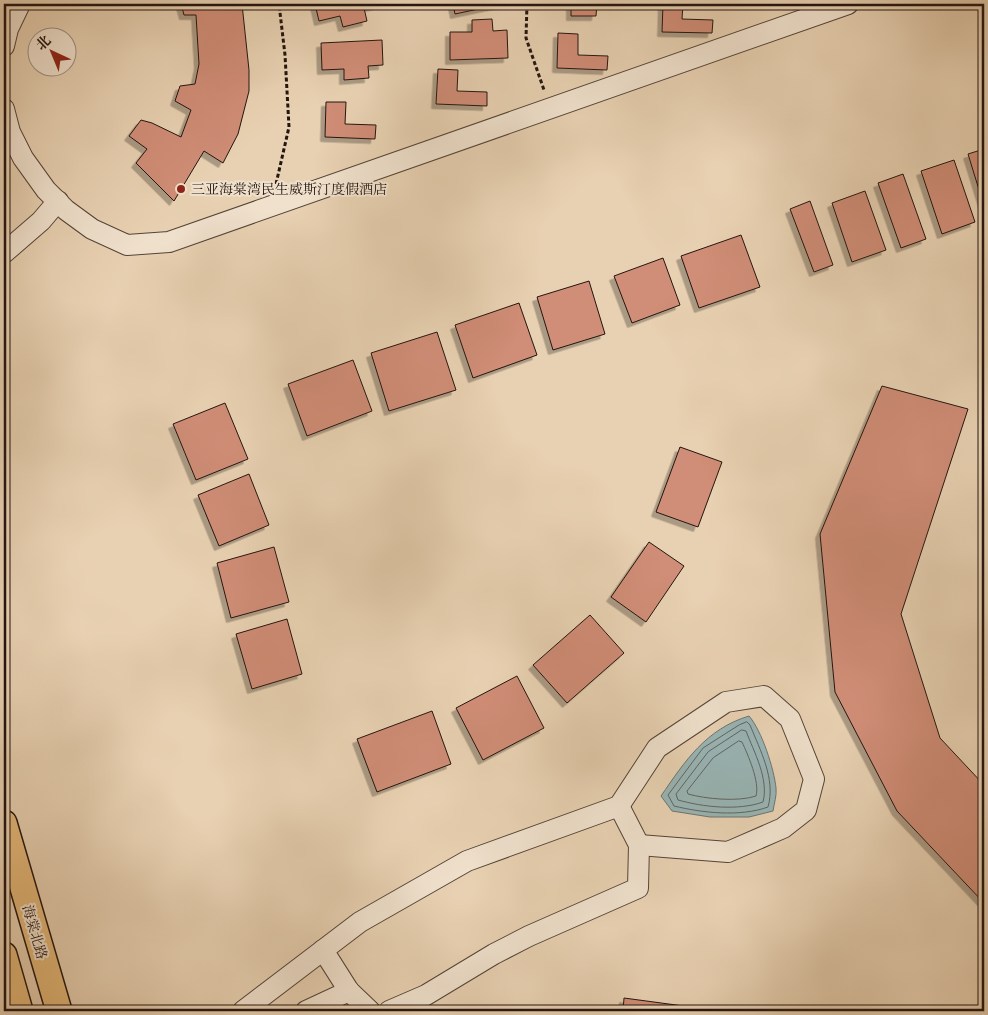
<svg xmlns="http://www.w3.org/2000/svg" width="988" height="1015" font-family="'Libre Caslon Text','Noto Serif SC',serif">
<defs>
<filter id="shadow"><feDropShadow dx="-4.5" dy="4.5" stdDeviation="0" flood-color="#0004"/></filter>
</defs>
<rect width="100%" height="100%" fill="#e8d1b2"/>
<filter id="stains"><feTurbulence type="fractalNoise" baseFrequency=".004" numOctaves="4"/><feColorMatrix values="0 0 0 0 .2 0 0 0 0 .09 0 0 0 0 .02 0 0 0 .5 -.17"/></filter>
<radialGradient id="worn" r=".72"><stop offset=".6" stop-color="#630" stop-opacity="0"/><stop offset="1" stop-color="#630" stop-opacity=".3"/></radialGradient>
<!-- water -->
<path fill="#99b5b5" stroke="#6a7573" d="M749,716C762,731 774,769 776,788C777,795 774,804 773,811L749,817H710L672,811L661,796C685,761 706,729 749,716Z"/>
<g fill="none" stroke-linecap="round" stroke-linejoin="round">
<!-- shore -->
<g stroke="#5e6562" stroke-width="1">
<path d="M747,722L750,725C760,750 776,779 768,807C740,817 703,813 674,806L668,795L703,748L739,725Z"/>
<path d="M742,730L746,731C754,752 769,779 763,802C738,811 703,807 678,800L676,794L708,752Z"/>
<path d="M739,741L742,742C748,755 760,782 756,796C738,802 706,799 688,794L687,791L713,758Z"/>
</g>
</g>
<!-- building -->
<g fill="#d08d77" stroke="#231510" filter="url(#shadow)">
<polygon points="181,4 242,4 249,70 249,91 238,134 223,163 204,151 174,201 136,163 147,149 129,136 141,120 152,123 181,137 191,110 175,101 180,86 195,84 199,64 196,15 184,15"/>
<polygon points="315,4 377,4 378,5 364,8 367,21 343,27 340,16 319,21"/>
<polygon points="453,4 502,4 455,14"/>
<polygon points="557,4 597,4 596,16 571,16 571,4"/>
<polygon points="663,4 683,4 682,19 713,20 712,33 662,32"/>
<polygon points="492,19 493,31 507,30 508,58 450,60 450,32 472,32 472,20"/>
<polygon points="558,33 578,34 578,55 608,56 607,70 557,68"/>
<polygon points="382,40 383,65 368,66 369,78 344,80 344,69 322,70 321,43"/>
<polygon points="438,69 458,70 457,91 487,92 487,106 436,104"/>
<polygon points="326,102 346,102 345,124 376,125 375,139 325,137"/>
<polygon points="984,149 984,206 968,154"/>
<polygon points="954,160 975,222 942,234 921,171"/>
<polygon points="903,174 926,239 901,248 878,183"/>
<polygon points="865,191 886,250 852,262 832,203"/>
<polygon points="810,201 833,265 814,272 790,209"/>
<polygon points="741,235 760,287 699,308 681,256"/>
<polygon points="663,258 680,305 632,323 614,276"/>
<polygon points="589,281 605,334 553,350 537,297"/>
<polygon points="519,303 537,355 473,378 455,325"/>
<polygon points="437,332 456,390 389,411 371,353"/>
<polygon points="353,360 372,411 307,436 288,384"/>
<polygon points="882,386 968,409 901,614 940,738 984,785 984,903 897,811 835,692 820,534"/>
<polygon points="225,403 248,459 196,480 173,424"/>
<polygon points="680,447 722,462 698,527 656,512"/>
<polygon points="249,474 269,525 219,546 198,495"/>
<polygon points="649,542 684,566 646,622 611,597"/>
<polygon points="274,547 289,602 231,618 217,563"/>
<polygon points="590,615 624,653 567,703 533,665"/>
<polygon points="287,619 302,674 252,689 236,634"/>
<polygon points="517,676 544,728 483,760 456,708"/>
<polygon points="432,711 451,764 377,792 357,739"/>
<polygon points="624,998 691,1007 690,1011 623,1011"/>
</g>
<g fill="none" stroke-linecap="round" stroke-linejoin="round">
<!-- minor casing -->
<g stroke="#544438" stroke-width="22">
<g id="minor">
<polyline points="4,46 8,29 20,4"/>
<polyline points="4,109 10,132 23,158 46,190 66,210 92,229 127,245 169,242 848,4"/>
<polyline points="4,253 41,221 58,201"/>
<polyline points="323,950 349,991 370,1011"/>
<polyline points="243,1011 360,922 467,861 619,806 657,748 726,702 764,696 790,719 814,779 806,810 783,828 728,852 639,845"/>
<polyline points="306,1011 349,991"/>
<polyline points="389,1011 426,995 494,954 529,936 638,888 639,845 619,806"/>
</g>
</g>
<!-- major casing -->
<g stroke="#231510" stroke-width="28">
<g id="major">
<polyline points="4,823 59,1011"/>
<polyline points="4,955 20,1011"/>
</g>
</g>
<!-- path -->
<g stroke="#231510" stroke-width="3" stroke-dasharray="4 2.5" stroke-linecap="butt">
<polyline points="527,4 526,38 544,90"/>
<polyline points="276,184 289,127 285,55 279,4"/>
</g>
<!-- minor -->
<use href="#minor" stroke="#f0e1cd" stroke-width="20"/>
<!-- major -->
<use href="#major" stroke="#e4b879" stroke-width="25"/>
</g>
<!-- markers -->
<circle fill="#8f2418" stroke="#f0e1cd" stroke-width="2" cx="181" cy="189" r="5"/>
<g text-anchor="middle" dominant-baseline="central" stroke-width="4" stroke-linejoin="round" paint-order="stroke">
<!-- poi labels -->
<g font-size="14" fill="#231510" stroke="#f0e1cd" text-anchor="start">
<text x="191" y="189">三亚海棠湾民生威斯汀度假酒店</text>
</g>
<!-- street labels -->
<g font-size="14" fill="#231510" stroke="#f0e1cd">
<text transform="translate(35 932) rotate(74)">海棠北路</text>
</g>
</g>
<!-- margin -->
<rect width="988" height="1015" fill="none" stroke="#e8d1b2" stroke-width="20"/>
<rect x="5" y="5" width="978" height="1005" fill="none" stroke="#231510" stroke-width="2.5"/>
<rect x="10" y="10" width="968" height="995" fill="none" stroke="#231510"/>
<!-- north arrow -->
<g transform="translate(52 52) rotate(316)"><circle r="24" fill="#f0e1cd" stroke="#9e8f81"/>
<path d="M0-4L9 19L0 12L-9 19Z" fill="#8f2418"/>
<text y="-8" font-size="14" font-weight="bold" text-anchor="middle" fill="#231510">北</text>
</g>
<rect width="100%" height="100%" filter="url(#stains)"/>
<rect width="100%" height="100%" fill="url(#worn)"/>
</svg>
